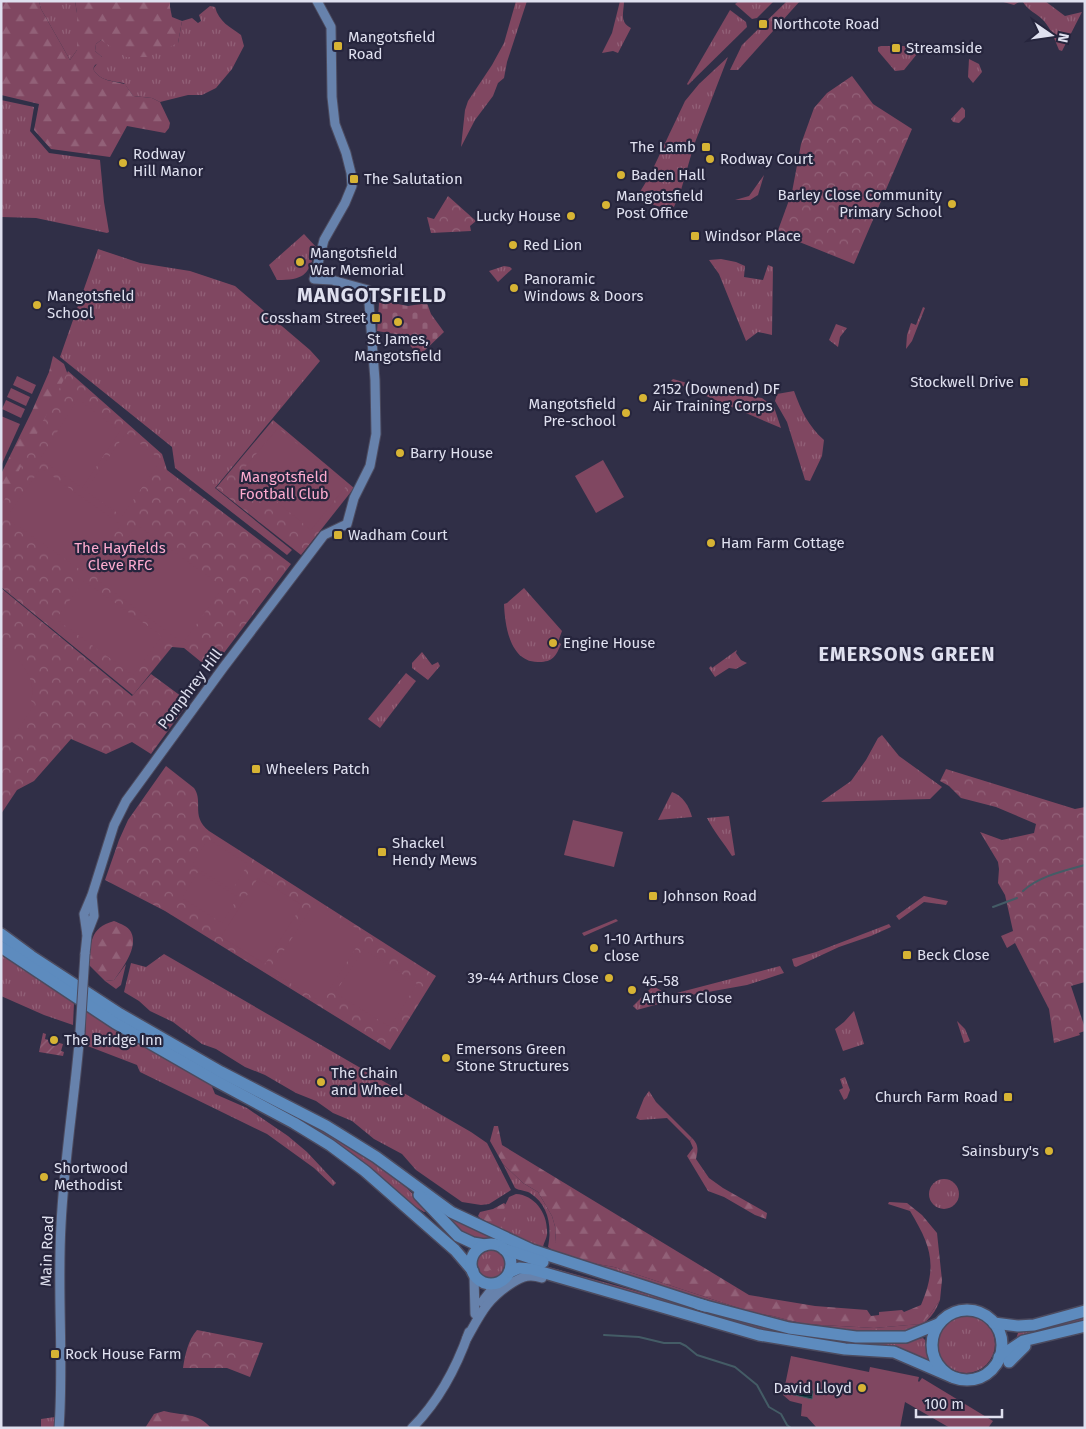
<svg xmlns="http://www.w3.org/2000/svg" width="1086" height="1429" font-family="'Fira Sans',sans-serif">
<defs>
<pattern id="grass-tufts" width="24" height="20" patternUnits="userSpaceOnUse" patternTransform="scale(1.25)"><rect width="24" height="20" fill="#804761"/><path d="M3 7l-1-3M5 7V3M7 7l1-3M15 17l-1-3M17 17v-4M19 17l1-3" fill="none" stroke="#926178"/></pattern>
<pattern id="forest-firs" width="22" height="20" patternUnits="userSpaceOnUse" patternTransform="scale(1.25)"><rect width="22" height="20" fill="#804761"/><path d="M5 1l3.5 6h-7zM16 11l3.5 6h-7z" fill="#926178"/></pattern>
<pattern id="cemetery-stones" width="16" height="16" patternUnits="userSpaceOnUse" patternTransform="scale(1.25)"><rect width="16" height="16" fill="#804761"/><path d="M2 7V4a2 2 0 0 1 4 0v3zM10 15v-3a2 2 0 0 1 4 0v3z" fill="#926178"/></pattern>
<pattern id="park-crowns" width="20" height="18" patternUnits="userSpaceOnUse" patternTransform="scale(1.25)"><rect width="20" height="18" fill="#804761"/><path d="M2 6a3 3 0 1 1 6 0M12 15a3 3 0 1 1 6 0" fill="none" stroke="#926178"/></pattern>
<pattern id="garden-furrows" width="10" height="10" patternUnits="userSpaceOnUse" patternTransform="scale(1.25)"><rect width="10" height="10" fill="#804761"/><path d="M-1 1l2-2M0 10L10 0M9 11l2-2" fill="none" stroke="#926178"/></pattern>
<pattern id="water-rules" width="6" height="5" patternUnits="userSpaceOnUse" patternTransform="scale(1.25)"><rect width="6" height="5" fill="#02242c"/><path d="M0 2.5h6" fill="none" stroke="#26444b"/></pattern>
</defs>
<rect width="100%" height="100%" fill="#302f47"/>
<!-- grass -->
<g fill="url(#grass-tufts)">
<polygon points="39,1 75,1 77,13 77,50 70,60 41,9"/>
<polygon points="516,1 527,1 507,62 504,78 498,83 493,96 475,120 461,147 465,110 468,101 492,65 504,43"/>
<path d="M620,1H624C624,12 619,22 631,28L618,53L613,51L602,53L612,33Z"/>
<polygon points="739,1 774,1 757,18 752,19 735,4"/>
<polygon points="787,1 800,1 738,70 730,70 742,45"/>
<path d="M1000,1H1045L1065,16L1082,12L1062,51L1059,50C1055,40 1051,29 1044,21C1038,14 1027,10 1023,2H1019L1014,5Z"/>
<path d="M210,6L215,7C219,22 230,27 241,35L244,46L232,69L216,88L202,95H188L160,102L152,98L133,96L124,83C112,81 100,81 93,69L102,57L95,51L96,44L101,40L178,43L182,21L192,18L198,23L201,21L199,15Z"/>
<polygon points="730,10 746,22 747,27 688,85 687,84"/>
<polygon points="881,46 915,46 917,54 904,70 895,71 878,51 878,47"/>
<polygon points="728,57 694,145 681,190 674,207 665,208 639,201 638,195 649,177 685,101 699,84"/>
<polygon points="969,59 979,64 982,72 973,83 968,77"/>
<polygon points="1,100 34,107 30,131 49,153 100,160 104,202 109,232 107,233 36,218 1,217"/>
<polygon points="962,107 965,110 965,117 959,123 953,122 951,119"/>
<polygon points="764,175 758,195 750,200 735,200 749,196"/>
<path d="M304,234L316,247C309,274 306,280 277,280L269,265Z"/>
<polygon points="98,249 140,263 190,271 235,286 310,350 320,361 215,488 292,550 287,555 175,468 172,447 60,357"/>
<polygon points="721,259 736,262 745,266 744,277 763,280 768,265 773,267 772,335 758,332 746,341 719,274 709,260"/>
<polygon points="504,266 510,267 512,269 498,282 489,271"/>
<polygon points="923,307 925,308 912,341 906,349 907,335 911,323 916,325"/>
<polygon points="836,324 847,328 840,337 838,347 829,340"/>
<polygon points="673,379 718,392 762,398 774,407 781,428 671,381"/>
<path d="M794,391C801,410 808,426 824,440L822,456L810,481L805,480L787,422L775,401L777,394Z"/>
<path d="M524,588L562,631L558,642L561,644C556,656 553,662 539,662C510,663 505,626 504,604L507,603Z"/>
<polygon points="737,650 736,653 741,660 747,663 736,669 729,668 715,677 709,668 711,666 712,668"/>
<polygon points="422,652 432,665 438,662 440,666 428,680 412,668 412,663"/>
<polygon points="406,673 416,681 380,728 368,719"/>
<polygon points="882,735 899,756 942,787 930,799 821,802 851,781 866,760 878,738"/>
<path d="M672,792C683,796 689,806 692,817L658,820Z"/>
<path d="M729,816L735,855L732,856C724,843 714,832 707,818Z"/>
<polygon points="924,896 948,901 946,905 924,902 899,920 896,916"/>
<polygon points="616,919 618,921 584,936 582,933"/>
<polygon points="889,924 891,927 871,936 839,947 796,967 794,966 792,959 816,952"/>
<path d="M1,940L368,1158C390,1174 411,1188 427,1211L424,1212L405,1200L383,1182L1,942Z"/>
<polygon points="1,954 74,1003 73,1025 44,1015 1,996"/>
<polygon points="164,954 471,1132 487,1143 511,1190 489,1204 481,1205 462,1202 416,1170 402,1154 374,1139 352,1121 333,1113 316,1101 296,1093 265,1075 245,1067 216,1049 202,1044 173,1022 150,1011 139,1001 124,992 131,963 146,967"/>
<polygon points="126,964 121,985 116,989 105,981 114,980"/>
<polygon points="780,966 784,973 747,985 691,995 637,1010 633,1006 653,986 669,995"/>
<polygon points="86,1011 211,1084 215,1094 247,1108 288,1136 307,1152 336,1183 333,1186 314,1168 267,1134 140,1072 137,1065 85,1045"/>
<polygon points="854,1011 864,1044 843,1051 835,1029 844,1022"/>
<polygon points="957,1021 965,1029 970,1041 964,1043"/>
<polygon points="845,1077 850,1090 847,1098 844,1100 839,1090 843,1088 840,1079"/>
<polygon points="649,1091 656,1102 692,1138 690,1141 667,1118 640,1120 636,1118 644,1098"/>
<path d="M503,1164L523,1183L538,1192L552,1216L556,1230L555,1242L586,1262L614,1267L754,1313L773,1316L804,1324L874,1328L920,1324L929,1316L940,1300C934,1317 923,1327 905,1332C891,1335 874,1331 860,1331C812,1329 767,1318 722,1305C665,1290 610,1270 555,1252L548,1247C552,1227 549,1205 530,1193C525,1190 520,1191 515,1188Z"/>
<circle cx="944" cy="1194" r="15"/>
<path d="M516,1194C534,1195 547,1212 547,1231C548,1236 544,1242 543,1247C531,1246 502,1234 501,1220C501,1211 506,1204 509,1197Z"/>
<polygon points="444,1213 493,1235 493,1238 478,1240 463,1234"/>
<path d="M485,1249C521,1245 500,1297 479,1275C473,1269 474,1262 477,1256Z"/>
<polygon points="545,1266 712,1312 898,1342 923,1338 925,1340 929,1361 851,1346 760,1331 544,1269"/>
<circle cx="966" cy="1344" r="29"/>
<polygon points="1085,1316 1085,1322 1016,1340 1016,1339 1019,1330"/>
<polygon points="55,1417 54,1428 41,1428 41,1419"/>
</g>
<!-- forest -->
<g fill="url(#forest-firs)">
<path d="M1,1H39L41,9L70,60L77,50V13L75,1H170V7L172,17L182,21L178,43L147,57H126L101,40L96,44L95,51L102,57L103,61L95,65L93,69C100,81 112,81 125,84L133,96L152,98L160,102L170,123L169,128L165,133L127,126L110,157L51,149L34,130L39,104L1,95Z"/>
<polygon points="53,356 64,364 69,378 1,512 1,474 32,411 49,372"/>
<path d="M114,921C121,924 128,926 131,932C139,947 122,969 114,980L105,981L89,965C91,943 89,928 114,921Z"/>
<path d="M494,1126H498L502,1145L749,1295L815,1306L867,1310L871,1316L879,1315V1312L902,1310L904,1312L921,1305C938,1265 931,1246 910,1211L888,1204L889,1202L907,1203L922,1215L937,1233L942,1280L940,1300L929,1316L921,1324L874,1328L804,1324L773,1316L754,1313L614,1267L586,1262L559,1250L555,1242L556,1230L552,1216L538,1192L523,1183L503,1164L490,1141Z"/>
<path d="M692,1138C699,1145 698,1150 696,1159L709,1178L723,1188L767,1213L766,1219L755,1215L724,1197L708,1191L687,1156L693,1148L690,1141Z"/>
<path d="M504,1203L506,1205C500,1216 500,1225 511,1233L510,1234L480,1218L478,1216L480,1212L493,1209Z"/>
<polygon points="492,1258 497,1260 498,1269 494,1271 490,1270 486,1272 483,1270 481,1263 482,1260"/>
<path d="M164,1411C182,1416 198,1412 211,1428H145L154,1414Z"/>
</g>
<!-- cemetery -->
<polygon fill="url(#cemetery-stones)" points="382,301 408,306 427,303 431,314 444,332 419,356 401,335 377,331 379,303"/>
<!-- park -->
<g fill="url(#park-crowns)">
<polygon points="852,76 873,104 912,129 854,264 777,233 792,192 801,144 814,108 827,93"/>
<polygon points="448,196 476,221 470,226 471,231 431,233 427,217 434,219"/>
<polygon points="68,371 162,454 167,470 291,564 211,670 184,648 172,647 133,695 1,587 1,507"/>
<polygon points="273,420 354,488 301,555 216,488"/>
<polygon points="1,588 132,696 151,674 189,702 151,754 132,742 106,754 71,739 34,781 17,790 1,814"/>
<path d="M166,766L194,788C204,802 190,816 209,831L436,976L390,1050L165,911L105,880L119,840L128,820Z"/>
<polygon points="946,769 1075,809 1085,807 1085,982 1071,986 1085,1028 1085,1031 1079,1033 1080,1035 1054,1043 1049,1009 1015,943 1007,948 1001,936 1013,931 1005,895 998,883 999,869 998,862 980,832 1002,840 1034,833 1036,824 996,807 961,798 949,786 940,781"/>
<path d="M197,1330L263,1343L250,1377L227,1368H183C185,1355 188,1340 197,1330Z"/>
</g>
<!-- garden -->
<polygon fill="url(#garden-furrows)" points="43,1033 46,1034 45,1039 63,1044 61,1051 64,1052 63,1056 39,1052"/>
<!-- pitch -->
<g fill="#804761">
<polygon points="17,376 36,385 32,394 13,385"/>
<polygon points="11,388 30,397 26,406 7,397"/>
<polygon points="78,399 120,431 82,488 40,459"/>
<polygon points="6,400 25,409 21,418 2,409"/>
<polygon points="1,416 20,424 1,466"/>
<polygon points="278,428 347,485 311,530 241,472"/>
<polygon points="126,433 161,460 122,516 85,491"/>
<polygon points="603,460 624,497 596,513 575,476"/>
<polygon points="41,468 121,525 85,573 6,518"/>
<polygon points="137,525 223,587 183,643 97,580"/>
<polygon points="84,581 162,636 133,675 56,619"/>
<path d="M1,643C17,658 38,676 31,701L35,704L14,735L1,746Z"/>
<polygon points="573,820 623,832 614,867 564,855"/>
<polygon points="208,839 248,864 232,890 192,865"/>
<polygon points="198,872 238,897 222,923 182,898"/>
<polygon points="258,878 302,905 265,964 221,937"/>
<polygon points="315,902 365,934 321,1002 271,971"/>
<polygon points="364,949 417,984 390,1027 335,993"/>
<polygon points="791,1356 869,1372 870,1367 919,1377 918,1381 919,1382 922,1378 993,1421 988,1428 950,1428 905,1402 900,1428 816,1427 807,1417 801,1416 802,1404 790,1401 783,1395"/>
</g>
<!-- water -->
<polygon fill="url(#water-rules)" stroke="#445c66" points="792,1387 813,1391 812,1399 790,1394"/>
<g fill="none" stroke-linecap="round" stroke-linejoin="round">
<!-- stream -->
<g stroke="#445c66" stroke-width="2">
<path d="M1023,891C1039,876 1064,871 1085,865"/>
<polyline points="993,907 1017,898"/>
<polyline points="604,1335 639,1337 664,1343 680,1343 686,1346 697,1355 735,1367 757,1385 769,1407 781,1414 787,1425 791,1428"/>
</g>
<!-- major casing -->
<g stroke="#4c4b5f" stroke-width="11">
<g id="major">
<polyline points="87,934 94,916 92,896"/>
<polyline points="85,954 87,935 84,914 92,895 114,825 126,801 223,668 324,535 347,524 354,498 370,466 376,434 375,380 368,290 332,280 314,279 324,240 345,203 352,186 351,173 346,153 335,124 332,97 331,27 317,1"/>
<polyline points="474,1275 475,1314"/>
<polyline points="482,1302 496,1284"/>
<path d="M467,1338C481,1313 487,1299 512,1283C523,1276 530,1274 542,1278"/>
<path d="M59,1428C64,1361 57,1293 61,1225C64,1160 75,1096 80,1032"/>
<path d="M412,1428C439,1401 456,1369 469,1332"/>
</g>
</g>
<!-- highway casing -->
<g stroke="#4c4b5f" stroke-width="14">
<g id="highway">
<polyline points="1,934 31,956 120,1014 221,1072 326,1126 376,1157 451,1212 532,1250 705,1306"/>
<polyline points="1,947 115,1023 216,1081 294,1123 330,1145 365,1171 455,1250 473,1271"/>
<polyline points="419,1195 458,1236 473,1243 485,1245"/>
<circle cx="491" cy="1264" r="20"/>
<polyline points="504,1249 543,1262"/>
<polyline points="510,1272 519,1268 531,1269 759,1335 845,1349 894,1352 952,1377"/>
<polyline points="698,1304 789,1328 856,1337 906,1337 938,1324"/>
<circle cx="967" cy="1345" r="35"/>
<polyline points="994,1323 1018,1326 1034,1325 1085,1311"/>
<polyline points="999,1357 1023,1341 1085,1326"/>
<polyline points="1009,1362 1025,1346"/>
</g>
</g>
<!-- major -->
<use href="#major" stroke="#6782ac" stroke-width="9"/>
<!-- highway -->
<use href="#highway" stroke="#5d8bbe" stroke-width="11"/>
<!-- major-bridge casing -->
<g stroke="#4c4b5f" stroke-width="11" stroke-linecap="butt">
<polyline id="major-bridge" points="80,1032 85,954"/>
</g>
<!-- major-bridge -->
<use href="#major-bridge" stroke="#6782ac" stroke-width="9"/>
</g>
<!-- markers -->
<g fill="#d7b434" stroke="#26253d" stroke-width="2">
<rect x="758" y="19" width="10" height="10" rx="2.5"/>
<rect x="333" y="41" width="10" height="10" rx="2.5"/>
<rect x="891" y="43" width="10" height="10" rx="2.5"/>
<rect x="701" y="142" width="10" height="10" rx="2.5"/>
<circle cx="710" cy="159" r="5"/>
<circle cx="123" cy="163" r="5"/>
<circle cx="621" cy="175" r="5"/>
<rect x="349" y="174" width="10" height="10" rx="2.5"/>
<circle cx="952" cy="204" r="5"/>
<circle cx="606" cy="205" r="5"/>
<circle cx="571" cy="216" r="5"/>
<rect x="690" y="231" width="10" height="10" rx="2.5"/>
<circle cx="513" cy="245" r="5"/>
<circle cx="300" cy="262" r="5"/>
<circle cx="514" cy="288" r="5"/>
<circle cx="37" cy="305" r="5"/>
<rect x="371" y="313" width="10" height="10" rx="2.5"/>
<circle cx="398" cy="322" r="5"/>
<rect x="1019" y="377" width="10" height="10" rx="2.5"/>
<circle cx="643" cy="398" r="5"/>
<circle cx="626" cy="413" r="5"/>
<circle cx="400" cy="453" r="5"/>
<rect x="333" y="530" width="10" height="10" rx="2.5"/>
<circle cx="711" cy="543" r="5"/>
<circle cx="553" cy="643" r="5"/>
<rect x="251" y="764" width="10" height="10" rx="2.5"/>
<rect x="377" y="847" width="10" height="10" rx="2.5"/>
<rect x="648" y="891" width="10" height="10" rx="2.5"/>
<circle cx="594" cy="948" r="5"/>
<rect x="902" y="950" width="10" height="10" rx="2.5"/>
<circle cx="609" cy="978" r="5"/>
<circle cx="632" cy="990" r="5"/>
<circle cx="54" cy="1040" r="5"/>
<circle cx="446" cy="1058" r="5"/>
<circle cx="321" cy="1082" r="5"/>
<rect x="1003" y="1092" width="10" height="10" rx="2.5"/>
<circle cx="1049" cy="1151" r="5"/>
<circle cx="44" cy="1177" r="5"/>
<rect x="50" y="1349" width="10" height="10" rx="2.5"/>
<circle cx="862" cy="1388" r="5"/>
</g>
<g text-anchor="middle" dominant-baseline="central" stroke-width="4.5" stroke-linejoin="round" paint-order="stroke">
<!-- poi labels -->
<g font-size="15" fill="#dfe0ef" stroke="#26253d" text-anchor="start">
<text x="773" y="24">Northcote Road</text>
<text x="348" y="37">Mangotsfield<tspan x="348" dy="17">Road</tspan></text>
<text x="906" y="48">Streamside</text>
<text x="696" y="147" text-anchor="end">The Lamb</text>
<text x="133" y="154">Rodway<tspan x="133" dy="17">Hill Manor</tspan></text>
<text x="720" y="159">Rodway Court</text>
<text x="631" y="175">Baden Hall</text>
<text x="364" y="179">The Salutation</text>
<text x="942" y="195" text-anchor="end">Barley Close Community<tspan x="942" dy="17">Primary School</tspan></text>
<text x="616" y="196">Mangotsfield<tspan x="616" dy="17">Post Office</tspan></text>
<text x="561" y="216" text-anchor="end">Lucky House</text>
<text x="705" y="236">Windsor Place</text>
<text x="523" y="245">Red Lion</text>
<text x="310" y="253">Mangotsfield<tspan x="310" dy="17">War Memorial</tspan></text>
<text x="524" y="279">Panoramic<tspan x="524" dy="17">Windows &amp; Doors</tspan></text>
<text x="47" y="296">Mangotsfield<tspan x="47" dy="17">School</tspan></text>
<text x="366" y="318" text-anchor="end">Cossham Street</text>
<text x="398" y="339" text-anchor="middle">St James,<tspan x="398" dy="17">Mangotsfield</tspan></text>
<text x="1014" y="382" text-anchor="end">Stockwell Drive</text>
<text x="653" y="389">2152 (Downend) DF<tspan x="653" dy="17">Air Training Corps</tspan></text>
<text x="616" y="404" text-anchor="end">Mangotsfield<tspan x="616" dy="17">Pre-school</tspan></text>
<text x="410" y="453">Barry House</text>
<text x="348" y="535">Wadham Court</text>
<text x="721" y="543">Ham Farm Cottage</text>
<text x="563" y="643">Engine House</text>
<text x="266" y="769">Wheelers Patch</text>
<text x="392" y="843">Shackel<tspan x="392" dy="17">Hendy Mews</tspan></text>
<text x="663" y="896">Johnson Road</text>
<text x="604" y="939">1-10 Arthurs<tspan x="604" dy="17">close</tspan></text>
<text x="917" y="955">Beck Close</text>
<text x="599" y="978" text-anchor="end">39-44 Arthurs Close</text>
<text x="642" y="981">45-58<tspan x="642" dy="17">Arthurs Close</tspan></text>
<text x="64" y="1040">The Bridge Inn</text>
<text x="456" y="1049">Emersons Green<tspan x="456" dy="17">Stone Structures</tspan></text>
<text x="331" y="1073">The Chain<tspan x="331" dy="17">and Wheel</tspan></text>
<text x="998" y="1097" text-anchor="end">Church Farm Road</text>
<text x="1039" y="1151" text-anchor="end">Sainsbury's</text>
<text x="54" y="1168">Shortwood<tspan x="54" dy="17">Methodist</tspan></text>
<text x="65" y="1354">Rock House Farm</text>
<text x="852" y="1388" text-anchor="end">David Lloyd</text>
</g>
<!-- park labels -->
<g font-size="15" fill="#fdabcf" stroke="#26253d">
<text x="284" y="477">Mangotsfield<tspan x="284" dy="17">Football Club</tspan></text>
<text x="120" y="548">The Hayfields<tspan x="120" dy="17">Cleve RFC</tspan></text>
</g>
<!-- street labels -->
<g font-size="15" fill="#dfe0ef" stroke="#26253d">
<text transform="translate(190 689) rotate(-53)">Pomphrey Hill</text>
<text transform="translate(47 1251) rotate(-88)">Main Road</text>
</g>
<!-- district labels -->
<g font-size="20" font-weight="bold" letter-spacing="1" fill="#dfe0ef" stroke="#26253d">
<text x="372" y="295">MANGOTSFIELD</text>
<text x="907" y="654">EMERSONS GREEN</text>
</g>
</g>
<!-- border -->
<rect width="1086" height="1429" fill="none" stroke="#dfe0ef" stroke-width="5"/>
<!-- north arrow -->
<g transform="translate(1051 35) rotate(103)" stroke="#26253d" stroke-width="4" paint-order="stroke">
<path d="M0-4L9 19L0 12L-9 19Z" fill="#dfe0ef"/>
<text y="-8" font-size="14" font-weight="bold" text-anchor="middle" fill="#dfe0ef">N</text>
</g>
<!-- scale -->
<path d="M916 1409v8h86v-8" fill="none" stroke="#dfe0ef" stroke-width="2.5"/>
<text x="924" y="1409" font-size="15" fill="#dfe0ef" stroke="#26253d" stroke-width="4" paint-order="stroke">100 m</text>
</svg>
